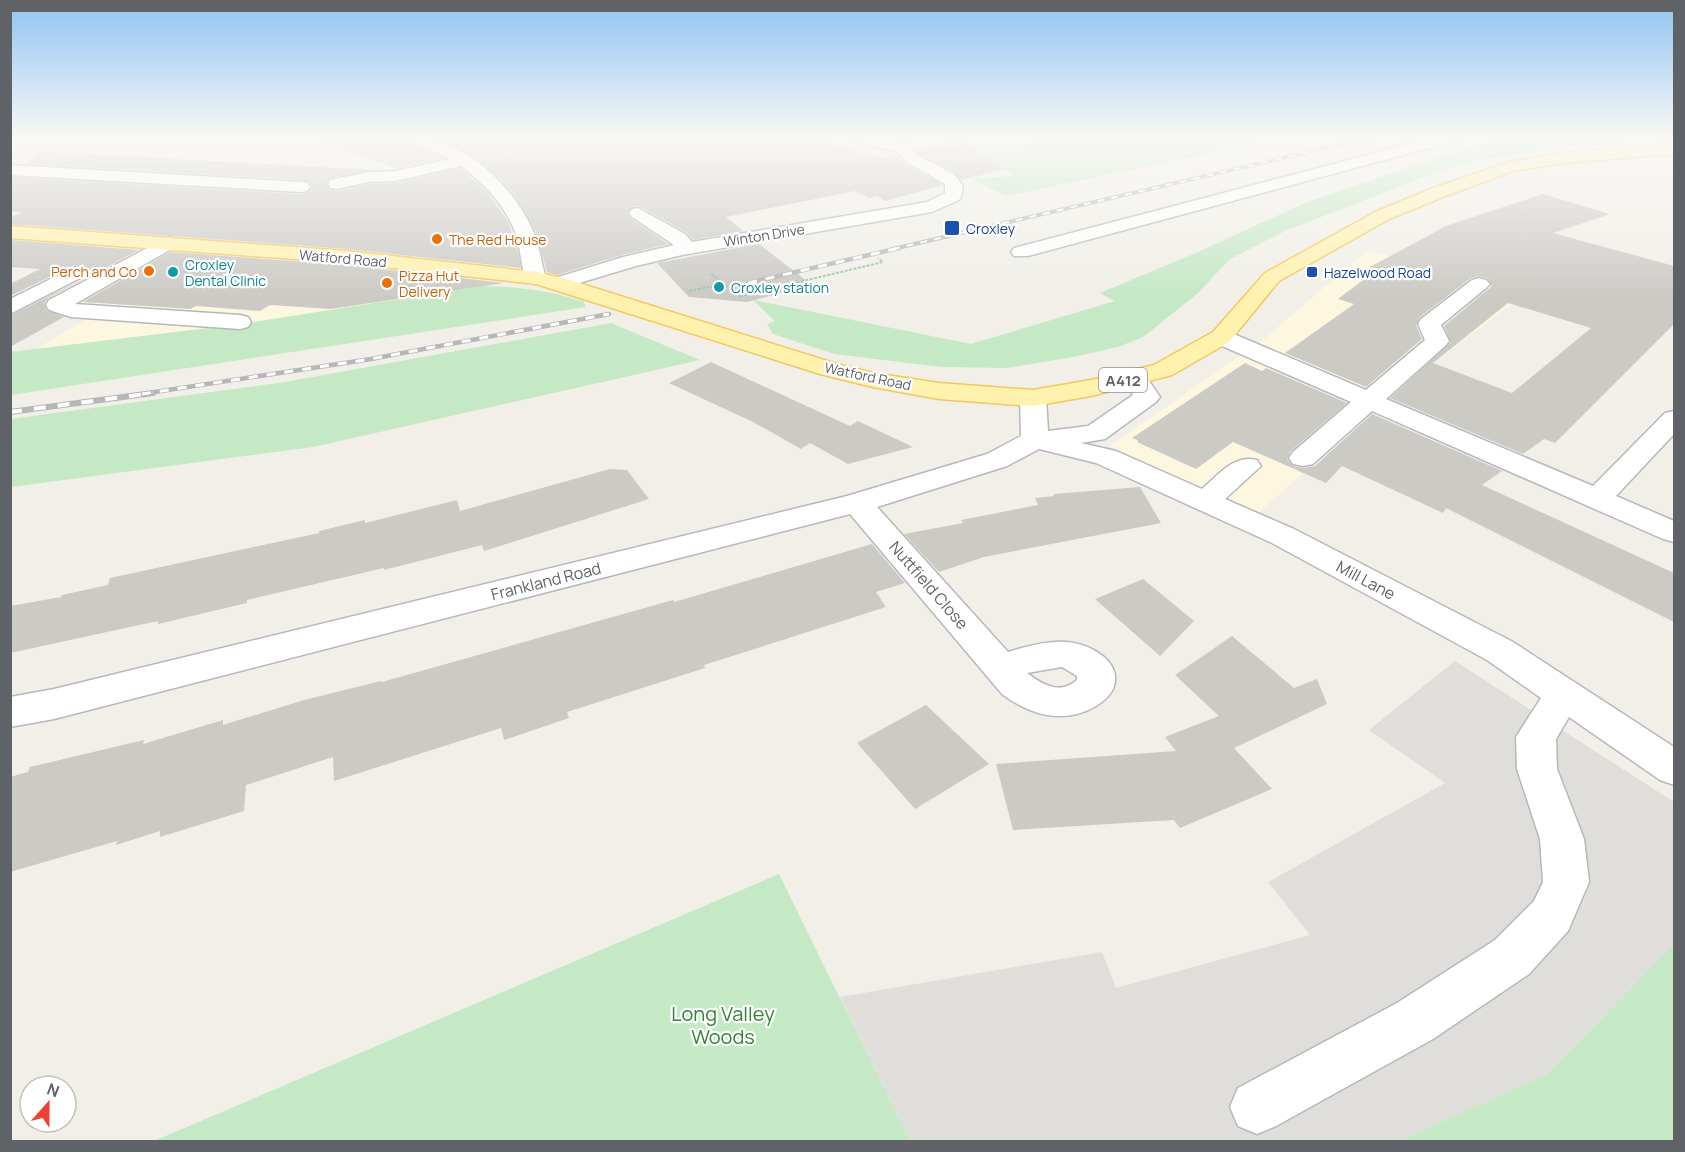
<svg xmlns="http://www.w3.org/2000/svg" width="1685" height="1152" font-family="Manrope,sans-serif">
<rect width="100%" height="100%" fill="#f1efe8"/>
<!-- commercial -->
<g fill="#fef7e0">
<polygon points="1368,250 1525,294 1391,395 1256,515 1110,446 1264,339"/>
<polygon points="134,252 359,270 483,286 242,324 36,349 95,314 25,308"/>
</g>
<!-- industrial -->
<polygon fill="#e0deda" points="1455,661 1674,802 1674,944 1547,1074 1400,1141 910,1141 840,997 1102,952 1116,988 1310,935 1268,882 1445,783 1369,730"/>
<!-- green -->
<g fill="#c5e8c5">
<polygon points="1055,137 1288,137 1006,196 971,179 1014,176 989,159 981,157 978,144 1011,146"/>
<polygon points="1499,137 1644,137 1656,141 1578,146 1490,158 1447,168 1285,231 1230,259 1197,294 1143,337 1118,347 1073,357 1007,368 942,367 834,354 773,334 767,324 775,321 753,300 971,344 1115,301 1100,293 1198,252 1307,202"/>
<path d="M483,286C519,287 550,290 584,302L586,307L11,395L10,352L242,324Z"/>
<polygon points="611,323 700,360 313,447 11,487 11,419 285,382"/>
<polygon points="779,874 910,1141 154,1141"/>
<polygon points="1674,944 1674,1141 1400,1141 1547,1074"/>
</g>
<!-- building -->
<g fill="#cccac5" fill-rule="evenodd">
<polygon points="326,137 406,137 443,158 397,168 325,143"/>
<polygon points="430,137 804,137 884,158 898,155 904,163 943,185 885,201 877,196 869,198 855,191 726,217 743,231 693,240 686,232 639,206 632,207 627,213 630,218 668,244 622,255 557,275 547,272 536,232 515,196 501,179 467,152"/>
<polygon points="965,142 1004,169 962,180 949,169 917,152"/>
<polygon points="39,151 371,170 330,178 326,185 330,190 336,191 369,184 396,183 460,168 486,191 507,220 516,242 521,268 347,249 10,224 10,218 23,212 10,211 10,181 14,177 301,194 309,192 312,187 309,182 301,180 27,164"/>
<path d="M1543,194L1610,214L1553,233L1674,266V324L1555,443L1544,439L1523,454L1390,398L1451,342L1444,326L1492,286L1487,278L1478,276L1471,278L1420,317L1416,325L1422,339L1366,387L1285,353L1354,304L1338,299L1367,277L1357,274L1446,226ZM1508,303L1591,328L1512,393L1433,363Z"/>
<polygon points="10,240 139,250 48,298 44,304 47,311 64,317 10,347 10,316 83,279 87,273 83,267 74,265 10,296 10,284 40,269 10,267"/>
<polygon points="759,244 812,285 747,302 689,297 657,263"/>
<polygon points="170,252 347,265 504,283 331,309 270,305 260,311 196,306 190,309 83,302"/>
<polygon points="711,362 850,426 858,421 913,447 848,464 810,443 801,449 753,422 669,383"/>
<polygon points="1245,363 1262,371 1266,368 1347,403 1291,451 1287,459 1293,466 1303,468 1315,466 1372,414 1502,471 1482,485 1674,573 1674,622 1446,508 1443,513 1342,466 1326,483 1233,442 1196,469 1137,442 1139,441 1132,438"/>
<polygon points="610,469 627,470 649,499 484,551 482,545 384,570 384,568 247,600 247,603 158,624 158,621 10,653 10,606 61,597 62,595 108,585 110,578 319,533 319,531 365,520 365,523 457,500 460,511"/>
<polygon points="1140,487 1161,523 984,557 939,572 904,534 963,523 961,520 1038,505 1035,498 1054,496 1053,494"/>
<polygon points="872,544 905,583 876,592 886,607 704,665 705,668 567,712 569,718 504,740 501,728 334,781 333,757 246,785 244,811 160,837 160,831 116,845 117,841 10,872 10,777 28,772 30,767 144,740 143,744 223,720 223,725 304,700 381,681 382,682 673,600 674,602"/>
<polygon points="1143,579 1194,621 1160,656 1095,599"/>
<polygon points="1232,636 1294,688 1317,679 1327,704 1234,748 1272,789 1180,828 1174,820 1013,830 996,764 1176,751 1165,737 1219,716 1175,675"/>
<polygon points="926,705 989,764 915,809 857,743"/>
</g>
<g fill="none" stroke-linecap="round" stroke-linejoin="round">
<!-- minor casing -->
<g stroke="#b5b8bc" stroke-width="3">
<g id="minor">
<path d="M408,137C463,137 512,183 534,233C540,247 541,263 546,278L543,282L536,284L529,282C521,271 521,254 518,241C509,209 486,185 461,166L395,181L369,182L336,189L330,188L328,184L330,180L369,172L395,171L450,159Z"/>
<path d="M847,137H874L903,144L930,137H961L959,140L917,149L913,152C928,164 976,174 959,200L932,212L682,255L636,266L559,289L552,287L549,283L552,279L623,257L674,245L632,217L629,213L632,209L638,208L685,234L692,242L927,202L945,193V184L905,161L898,152L849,140Z"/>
<polygon points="1436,137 1461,137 1459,140 1028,256 1014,256 1011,252 1014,248"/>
<polygon points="1654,137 1674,137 1674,144 1656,140"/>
<polygon points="10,165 301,182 307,183 310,187 307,191 301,192 10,175"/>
<polygon points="168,237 175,239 178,243 175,247 75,304 240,315 248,317 251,322 248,327 240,329 71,317 49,310 46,305 49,300"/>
<polygon points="75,267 82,269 85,273 82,277 10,314 10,299"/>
<polygon points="1479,278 1486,280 1490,284 1486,288 1441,325 1449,341 1445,346 1386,399 1593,486 1665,413 1674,411 1674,434 1616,496 1674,521 1674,542 1663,539 1372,411 1313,464 1303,466 1293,464 1289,458 1293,452 1351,402 1213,342 1209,337 1213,332 1221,330 1229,332 1366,390 1425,340 1418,324 1421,319 1472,280"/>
<path d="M1134,370L1143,372L1160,397L1156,402L1105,439L1081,443L1116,451L1202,489C1218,475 1234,454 1257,460L1261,466L1225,499L1294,529L1513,642L1674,747V785L1660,780L1569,717L1556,739L1557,769L1584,839L1589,882L1568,931L1529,974L1433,1039L1276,1126L1257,1134L1238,1126L1230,1107L1238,1088L1397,1003L1495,940L1534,901L1543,882L1540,839L1517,769L1516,737L1541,698L1487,660L1272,543L1096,463L1039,449L1007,466L877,507L1008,652C1041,642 1075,633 1104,657C1112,664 1118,675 1114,686C1112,694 1103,702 1096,706C1064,725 1030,715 1002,694L850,514L54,719L10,727V697L54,689L847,496L987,454L1021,436L1020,398L1024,393L1033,390L1042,393L1046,398L1048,431L1088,426L1133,395L1122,377L1125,372ZM1062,667L1077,676V680C1060,695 1043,685 1027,673Z"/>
</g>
</g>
<!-- major casing -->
<g stroke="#f2c960" stroke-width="3">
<polygon id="major" points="1674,144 1674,154 1562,163 1513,171 1448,195 1389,219 1279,281 1229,342 1172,375 1091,396 1033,406 939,399 873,387 820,374 536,284 347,263 10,238 10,226 347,251 536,272 566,279 837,364 873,373 939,383 1033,390 1091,380 1154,365 1213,332 1265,273 1377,211 1436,187 1510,162 1562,153"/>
</g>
<!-- path -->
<g stroke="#9cc7a9" stroke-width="2" stroke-dasharray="3 1.5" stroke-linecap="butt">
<polyline points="711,274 740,296 883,262 878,258"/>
<polyline points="689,291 724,284"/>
</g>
<!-- minor -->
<use href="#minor" fill="#fff" fill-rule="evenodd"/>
<!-- major -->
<use href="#major" fill="#fff2af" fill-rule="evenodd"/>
<!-- rail-far2 casing -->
<g stroke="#b6b7b8" stroke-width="4">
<polyline id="rail-far2" points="893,249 1373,137"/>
</g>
<!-- rail-far1 casing -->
<g stroke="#b6b7b8" stroke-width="4.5">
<g id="rail-far1">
<polyline points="748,283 899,248"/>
<polyline points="142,394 371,359 609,314"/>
</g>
</g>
<!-- rail casing -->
<g stroke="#b6b7b8" stroke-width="6">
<polyline id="rail" points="10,412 153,393"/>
</g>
<!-- rail-far2 -->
<use href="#rail-far2" stroke="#fff" stroke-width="2" stroke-dasharray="7" stroke-linecap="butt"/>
<!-- rail-far1 -->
<use href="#rail-far1" stroke="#fff" stroke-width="3" stroke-dasharray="9" stroke-linecap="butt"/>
<!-- rail -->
<use href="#rail" stroke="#fff" stroke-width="4" stroke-dasharray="12" stroke-linecap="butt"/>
</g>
<!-- sky -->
<linearGradient id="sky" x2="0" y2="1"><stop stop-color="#8fc3f1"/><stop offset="0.46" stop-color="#f9f8f5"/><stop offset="1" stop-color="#f9f8f5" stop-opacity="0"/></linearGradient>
<rect width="1685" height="298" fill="url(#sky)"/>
<!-- markers -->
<g fill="#1a4fb4" stroke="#fff" stroke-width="2">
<rect x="944" y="220" width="16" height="16" rx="3"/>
<rect x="1306" y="266" width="12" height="12" rx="3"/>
</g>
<g fill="#e8710a" stroke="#fff" stroke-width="2">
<circle cx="437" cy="239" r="6"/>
<circle cx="149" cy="271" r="6"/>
<circle cx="387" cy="283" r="6"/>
</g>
<g fill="#0f9aa8" stroke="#fff" stroke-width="2">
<circle cx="173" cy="272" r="6"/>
<circle cx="719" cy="287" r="6"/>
</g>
<g text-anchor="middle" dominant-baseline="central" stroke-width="4.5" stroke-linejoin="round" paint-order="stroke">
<!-- far-transit labels -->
<g font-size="14" fill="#164399" stroke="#fff" text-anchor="start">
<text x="966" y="228">Croxley</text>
<text x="1324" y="272">Hazelwood Road</text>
</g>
<!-- far-street labels -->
<g font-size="14" fill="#5f6368" stroke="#fff">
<text transform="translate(764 235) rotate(-9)">Winton Drive</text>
<text transform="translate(343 258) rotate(5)">Watford Road</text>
<text transform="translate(868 376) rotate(12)">Watford Road</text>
</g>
<!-- far-food labels -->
<g font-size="14" fill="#c56008" stroke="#fff" text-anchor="start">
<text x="449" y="239">The Red House</text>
<text x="137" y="271" text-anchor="end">Perch and Co</text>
<text x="399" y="275">Pizza Hut<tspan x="399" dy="16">Delivery</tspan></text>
</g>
<!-- far-culture labels -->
<g font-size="14" fill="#0d838f" stroke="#fff" text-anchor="start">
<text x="185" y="264">Croxley<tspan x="185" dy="16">Dental Clinic</tspan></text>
<text x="731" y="287">Croxley station</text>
</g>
<!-- shield labels -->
<rect fill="#fff" stroke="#8f9295" stroke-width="1.5" x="1099" y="368" width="48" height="24" rx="4.5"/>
<g font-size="15" font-weight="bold" fill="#5f6368">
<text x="1123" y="380">A412</text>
</g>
<!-- street labels -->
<g font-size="16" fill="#5f6368" stroke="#fff">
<text transform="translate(1366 580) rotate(28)">Mill Lane</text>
<text transform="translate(546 581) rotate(-14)">Frankland Road</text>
<text transform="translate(929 585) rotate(49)">Nuttfield Close</text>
</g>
<!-- near-park labels -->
<g font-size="20" fill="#348238" stroke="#fff">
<text x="723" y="1013">Long Valley<tspan x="723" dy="23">Woods</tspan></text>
</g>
</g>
<!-- border -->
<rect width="1685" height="1152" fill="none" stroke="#5f6368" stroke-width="24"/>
<!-- north arrow -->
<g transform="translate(48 1104) rotate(21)"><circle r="28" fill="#ffffff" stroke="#bfc1c3" stroke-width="1.5"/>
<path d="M0-4.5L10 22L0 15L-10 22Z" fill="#ea4335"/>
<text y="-9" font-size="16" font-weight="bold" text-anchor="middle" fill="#5f6368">N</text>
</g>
</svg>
